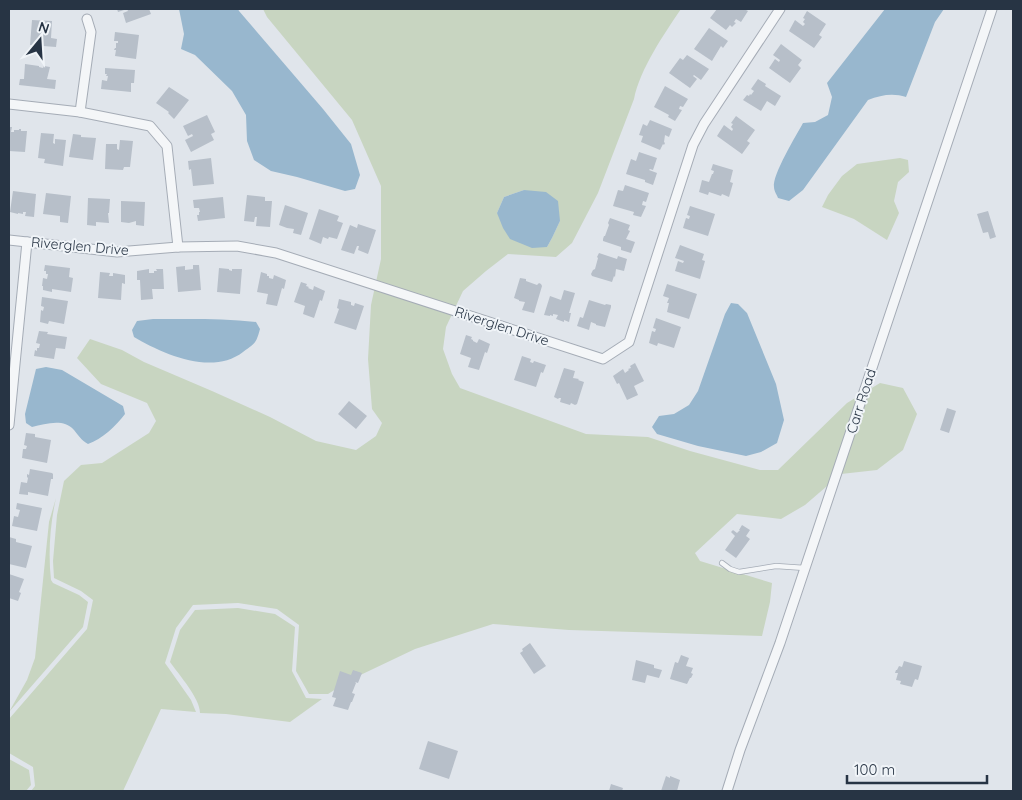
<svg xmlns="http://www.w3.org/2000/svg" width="1022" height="800" font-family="Quicksand,sans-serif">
<rect width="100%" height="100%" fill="#e0e5eb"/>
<!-- green -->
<g fill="#c8d5c1" fill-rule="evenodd">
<path d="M263,9H681C664,34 640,69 634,99L598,193L572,243L556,257L508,254L486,271L463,291L446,327L443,349L452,374L460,388L586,434L648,437L690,451L760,470H778L847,403L880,383L903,388L917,414L903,450L877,470L841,474L805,505L781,519L737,514L695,553L700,561L772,583L770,602L762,636L569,630L493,624L415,649L352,679L328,694H309L296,671L299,625L277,609L238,603L193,605L176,628L165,663L191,700L196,712L161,709L123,791H31L35,786L33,767L9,753V719L87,629L93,600L81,591L54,578L53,561L57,515L64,481L81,465L102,463L149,433L156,421L147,403L101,384L77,358L90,339L122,350L144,362L212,391L270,417L316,441L356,450L376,436L382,423L372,409L368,359L371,305L381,259V186L352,120L267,17ZM524,190L560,221L552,238L547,247L497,213L504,197Z"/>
<polygon points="900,158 908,160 909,172 898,182 894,201 899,213 887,240 854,219 822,207 828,195 842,176 857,164"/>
<path d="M56,498C50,525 48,553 51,580L53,583L79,595L88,602L83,627L9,712L27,680L35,658L49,522Z"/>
<path d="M238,608L275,614L295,627L292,671L306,698L322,699L290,722L226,714L200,713C200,698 179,675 170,662L180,630L195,610Z"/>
<polygon points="9,759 29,770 31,785 26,791 9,791"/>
</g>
<!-- water -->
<g fill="#98b7ce">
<polygon points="179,9 238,9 239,11 323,109 351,144 360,175 355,189 345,191 297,177 271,171 254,160 247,141 246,115 232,91 195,55 181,49 184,34"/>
<path d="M885,9H944L935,22L906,97C893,93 881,95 868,100L803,190L789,201L778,198C777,195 774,191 774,187C772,175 797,134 803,123L815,122L828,115L832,97L827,83Z"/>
<polygon points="524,190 546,192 558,201 560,221 552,238 547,247 532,248 510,239 503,228 497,213 504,197"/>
<polygon points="731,303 738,304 747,313 776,384 784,420 777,443 761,452 746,456 698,446 657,434 652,427 659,416 674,414 689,405 698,391 725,314"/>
<path d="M153,319C187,319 222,318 256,322L260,329C256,344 255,343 243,352C212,376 163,354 134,337L132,330L137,321Z"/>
<path d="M46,367L62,370L123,406L125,414C116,426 102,439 88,444C81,440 79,436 74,430C63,418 46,424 32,427L26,423L25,414L36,369Z"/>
</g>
<!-- building -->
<g fill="#b7bfc9">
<polygon points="117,9 149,9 151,14 126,23 123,13 128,11 127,9 118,12"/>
<polygon points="717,9 744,9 748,11 741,22 736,19 734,22 736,23 732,27 730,25 726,30 710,18"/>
<polygon points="807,11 826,24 819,35 822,37 814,48 789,31 795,20 803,26 805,24 803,22 805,19 803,18"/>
<polygon points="32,20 52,21 51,38 57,39 56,47 30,45"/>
<polygon points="709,28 728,41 723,48 721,46 712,61 694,49"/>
<polygon points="115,32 139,35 136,59 115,56 116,50 114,50 115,48 116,48 116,43 118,43 118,41 114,41"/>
<polygon points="781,44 802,60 798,65 801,68 790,83 769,68 775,59 779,62 780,60 773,55"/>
<polygon points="687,55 709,69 701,80 694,75 693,76 697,79 690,88 669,73 680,58 683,60"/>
<polygon points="25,64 39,66 39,67 43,68 44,66 50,67 47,79 56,80 55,89 19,85 20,79 24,79"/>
<polygon points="105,68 135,70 134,83 131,83 131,92 101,89 102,80 107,81 108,76 106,76 107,74 105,74"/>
<polygon points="758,79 766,84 765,86 781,96 775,106 767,101 761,111 743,100 747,95 749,96 750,94 751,95 754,91 751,89"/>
<polygon points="665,86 688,99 683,107 680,106 679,109 682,110 675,121 668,117 669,115 654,107"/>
<polygon points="169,87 189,100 174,119 168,113 169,112 156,103"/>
<polygon points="207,115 215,132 211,134 214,140 191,152 185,140 193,136 192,134 188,136 183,126"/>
<polygon points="736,116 755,130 747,141 750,143 742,154 717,136 724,125 732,131 733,129 731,127 733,124 731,123"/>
<polygon points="650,120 672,129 669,137 665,135 664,142 665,143 664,145 663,144 660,150 641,142 643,136 639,135 643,124 647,126"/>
<polygon points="9,127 12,127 11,132 14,132 14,130 19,130 19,129 21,129 21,131 27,131 25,152 9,151"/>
<polygon points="41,133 54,134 53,143 55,144 55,139 66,140 63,166 44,163 45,159 38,158"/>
<polygon points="73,134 81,135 81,137 96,138 93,160 69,157"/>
<polygon points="120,140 133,141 130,167 124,167 123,170 105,169 106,144 117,144 117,149 119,150"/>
<polygon points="639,152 657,158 653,170 650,169 649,170 657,173 653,185 645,182 645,180 626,174 631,159 636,161"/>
<polygon points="211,158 214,184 193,186 191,169 189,170 188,161"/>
<polygon points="713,164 733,170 730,182 733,183 729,197 722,194 721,196 709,192 708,195 699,192 702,180 709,182 712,174 713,174 714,171 711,170"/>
<polygon points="625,185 649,193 646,202 643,201 642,205 646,206 641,217 633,215 634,212 613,206 618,190 623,191"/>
<polygon points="13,191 36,194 34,217 25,216 26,212 23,212 23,214 18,213 18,214 10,212"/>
<polygon points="46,193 71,196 68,223 60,222 60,216 43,214"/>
<polygon points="247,195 265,197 265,201 272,201 270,227 256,226 257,217 255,217 254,222 244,221"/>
<polygon points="223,197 225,218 198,221 197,215 199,215 199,212 200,212 199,208 194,208 193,200"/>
<polygon points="88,198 110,199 109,213 108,213 109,223 96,222 96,226 87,225"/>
<polygon points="121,201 145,202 144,226 136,225 136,221 129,223 121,222"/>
<polygon points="285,205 308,213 301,235 293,233 294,229 287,228 279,225"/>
<polygon points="690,206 715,214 708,236 683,228 686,218 689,219 690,216 687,215"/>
<polygon points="319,209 339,216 337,221 343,223 337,239 329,237 328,239 323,237 321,244 309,239"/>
<polygon points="988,211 996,237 990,239 988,232 983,233 977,214"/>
<polygon points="610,218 630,225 628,230 630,231 626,239 635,242 631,253 621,250 621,247 603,241 603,239 604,236 605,236 609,225 608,223"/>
<polygon points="358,224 376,230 368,254 358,250 359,246 357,246 354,254 341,250 350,225 357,228"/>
<polygon points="680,245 704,254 702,260 705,261 700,279 675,271 678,261 683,263 684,261 675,258"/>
<polygon points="599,253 617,259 618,256 627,259 624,271 616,269 615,277 614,276 612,282 592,276 591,274 593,270 595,269 598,258 597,257"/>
<polygon points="45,265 70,268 69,277 73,278 71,292 52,289 52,292 43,290 43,286 42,286 43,278 47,279 48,274 46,274 46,271 44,271"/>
<polygon points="193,265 199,265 201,290 178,292 176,267 185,266 185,270 193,269"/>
<polygon points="219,268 229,269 229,270 232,271 232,269 242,269 240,294 217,292"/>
<polygon points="149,269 149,273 154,273 154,271 157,271 156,269 163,269 164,289 152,289 153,299 141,300 140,280 137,280 137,271"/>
<polygon points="100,272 110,273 109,276 113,276 113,273 125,275 125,284 122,283 121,300 98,298"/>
<polygon points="261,272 267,274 267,276 269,276 269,278 273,279 274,275 286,280 284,289 282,288 277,306 266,304 268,294 257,292"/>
<polygon points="520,278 526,279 526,281 537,285 539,283 541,284 542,286 534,313 522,310 525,302 519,301 519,300 514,298"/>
<polygon points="301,282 307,284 306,286 309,287 308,288 313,290 314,286 325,291 322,301 320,300 314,318 303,314 305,306 294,302"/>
<polygon points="667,284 697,294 689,319 667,312 669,303 667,303 669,298 663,296"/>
<polygon points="564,290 575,293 569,313 571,313 569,322 564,320 564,322 556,319 558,315 553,314 553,316 550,315 550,316 544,315 550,296 561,300"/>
<polygon points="42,297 68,301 64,324 49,321 48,324 40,322 41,310 43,311 44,307 41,306"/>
<polygon points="339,299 351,302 351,305 354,306 355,303 364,306 356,330 334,323 339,309 337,308"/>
<polygon points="589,300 605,305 606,304 611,305 611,307 605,327 596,325 596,324 591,322 589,330 577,326 580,317 583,318"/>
<polygon points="656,318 681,327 674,348 658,343 657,346 649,343 652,331 655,332 656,329 653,328"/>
<polygon points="39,331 48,332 47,334 67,337 65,349 56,348 54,359 34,356 35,350 37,351 37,348 39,348 40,344 36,343"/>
<polygon points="466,335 472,337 471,339 473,340 473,341 477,343 479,339 490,344 487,353 485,352 479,370 468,367 471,358 460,354"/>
<polygon points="522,356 531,359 530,362 533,363 534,361 546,365 543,373 541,372 536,387 514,380"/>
<polygon points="635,363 644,381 634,386 638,395 627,400 619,383 617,384 613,376 623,369 625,373 629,370 628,369 631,368 630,366"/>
<polygon points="564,368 575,371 573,378 579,379 578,380 584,382 577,404 575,405 571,403 570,405 560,402 561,398 559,398 558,399 554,397"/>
<polygon points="349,401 367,416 356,429 338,414"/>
<polygon points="947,408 956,411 949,433 940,430"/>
<polygon points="26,433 35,434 35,437 51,440 47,463 22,458 23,449 26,449 27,446 24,445"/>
<polygon points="30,469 52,473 53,474 53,479 51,479 48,496 28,492 28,495 19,494 21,482 27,483 28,478 27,477 27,474 29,475"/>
<polygon points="17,503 42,508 37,531 12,526 14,516 18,517 20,510 16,509"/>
<polygon points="742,525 750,530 746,536 750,539 736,558 725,550 735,536 731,532 733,530 737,533 739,531 740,531 739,530"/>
<polygon points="9,537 16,539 16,542 32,546 26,568 9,564"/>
<polygon points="9,574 24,579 19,592 21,593 18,601 9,598"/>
<polygon points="530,643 546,666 534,674 520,653 523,651 522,649"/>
<polygon points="681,655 689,658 686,666 693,668 691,673 693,674 691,678 690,678 687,684 670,679 675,662 678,663"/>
<polygon points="636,660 654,665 654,668 662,670 659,678 647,675 645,683 632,680"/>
<polygon points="904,661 922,666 918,680 915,679 912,687 900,684 901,681 896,680 898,673 895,673 896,670 897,670 899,666 902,667"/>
<polygon points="353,670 362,673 358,683 355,682 356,683 352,693 355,694 352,702 351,702 348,710 333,706 336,698 332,697 340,671 351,675"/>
<polygon points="428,741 458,751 449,779 419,769"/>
<polygon points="666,776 670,778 670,776 680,780 677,791 661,791"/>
<polygon points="611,784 623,788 622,791 609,791"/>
</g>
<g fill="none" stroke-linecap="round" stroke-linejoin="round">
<!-- lane casing -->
<g stroke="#a5acb6" stroke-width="6">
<polyline id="lane" points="722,563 730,569 739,572 776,566 805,568"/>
</g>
<!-- street casing -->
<g stroke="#a5acb6" stroke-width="11">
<g id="street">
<polyline points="9,104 80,112 150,126 167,146 178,247"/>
<polyline points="80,112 91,32 87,19"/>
<polyline points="9,240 117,252 178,247 237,246 276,253 603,359 629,342 693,145 704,124 780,9"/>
<polyline points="9,425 27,242"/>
<polyline points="727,791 740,750 780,643 992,9"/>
</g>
</g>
<!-- lane -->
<use href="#lane" stroke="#f4f6f8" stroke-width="4.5"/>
<!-- street -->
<use href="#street" stroke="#f4f6f8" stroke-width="9"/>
</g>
<g text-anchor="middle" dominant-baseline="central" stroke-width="4" stroke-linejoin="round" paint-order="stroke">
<!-- street labels -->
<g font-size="14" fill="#273444" stroke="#f0f4f8">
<text transform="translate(80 246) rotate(5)">Riverglen Drive</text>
<text transform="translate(502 326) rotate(18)">Riverglen Drive</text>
<text transform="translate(861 401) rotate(-72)">Carr Road</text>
</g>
</g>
<!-- border -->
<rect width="1022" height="800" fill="none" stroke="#273444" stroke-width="20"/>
<!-- north arrow -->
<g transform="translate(40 40) rotate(18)" stroke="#f0f4f8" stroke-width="4" paint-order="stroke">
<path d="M0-4L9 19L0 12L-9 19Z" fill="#273444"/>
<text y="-8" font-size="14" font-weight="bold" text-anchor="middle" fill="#273444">N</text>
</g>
<!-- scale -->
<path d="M847 775v8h140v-8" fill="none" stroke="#273444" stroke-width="2.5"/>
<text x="854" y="775" font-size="15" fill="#273444" stroke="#f0f4f8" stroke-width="4" paint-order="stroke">100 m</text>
</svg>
